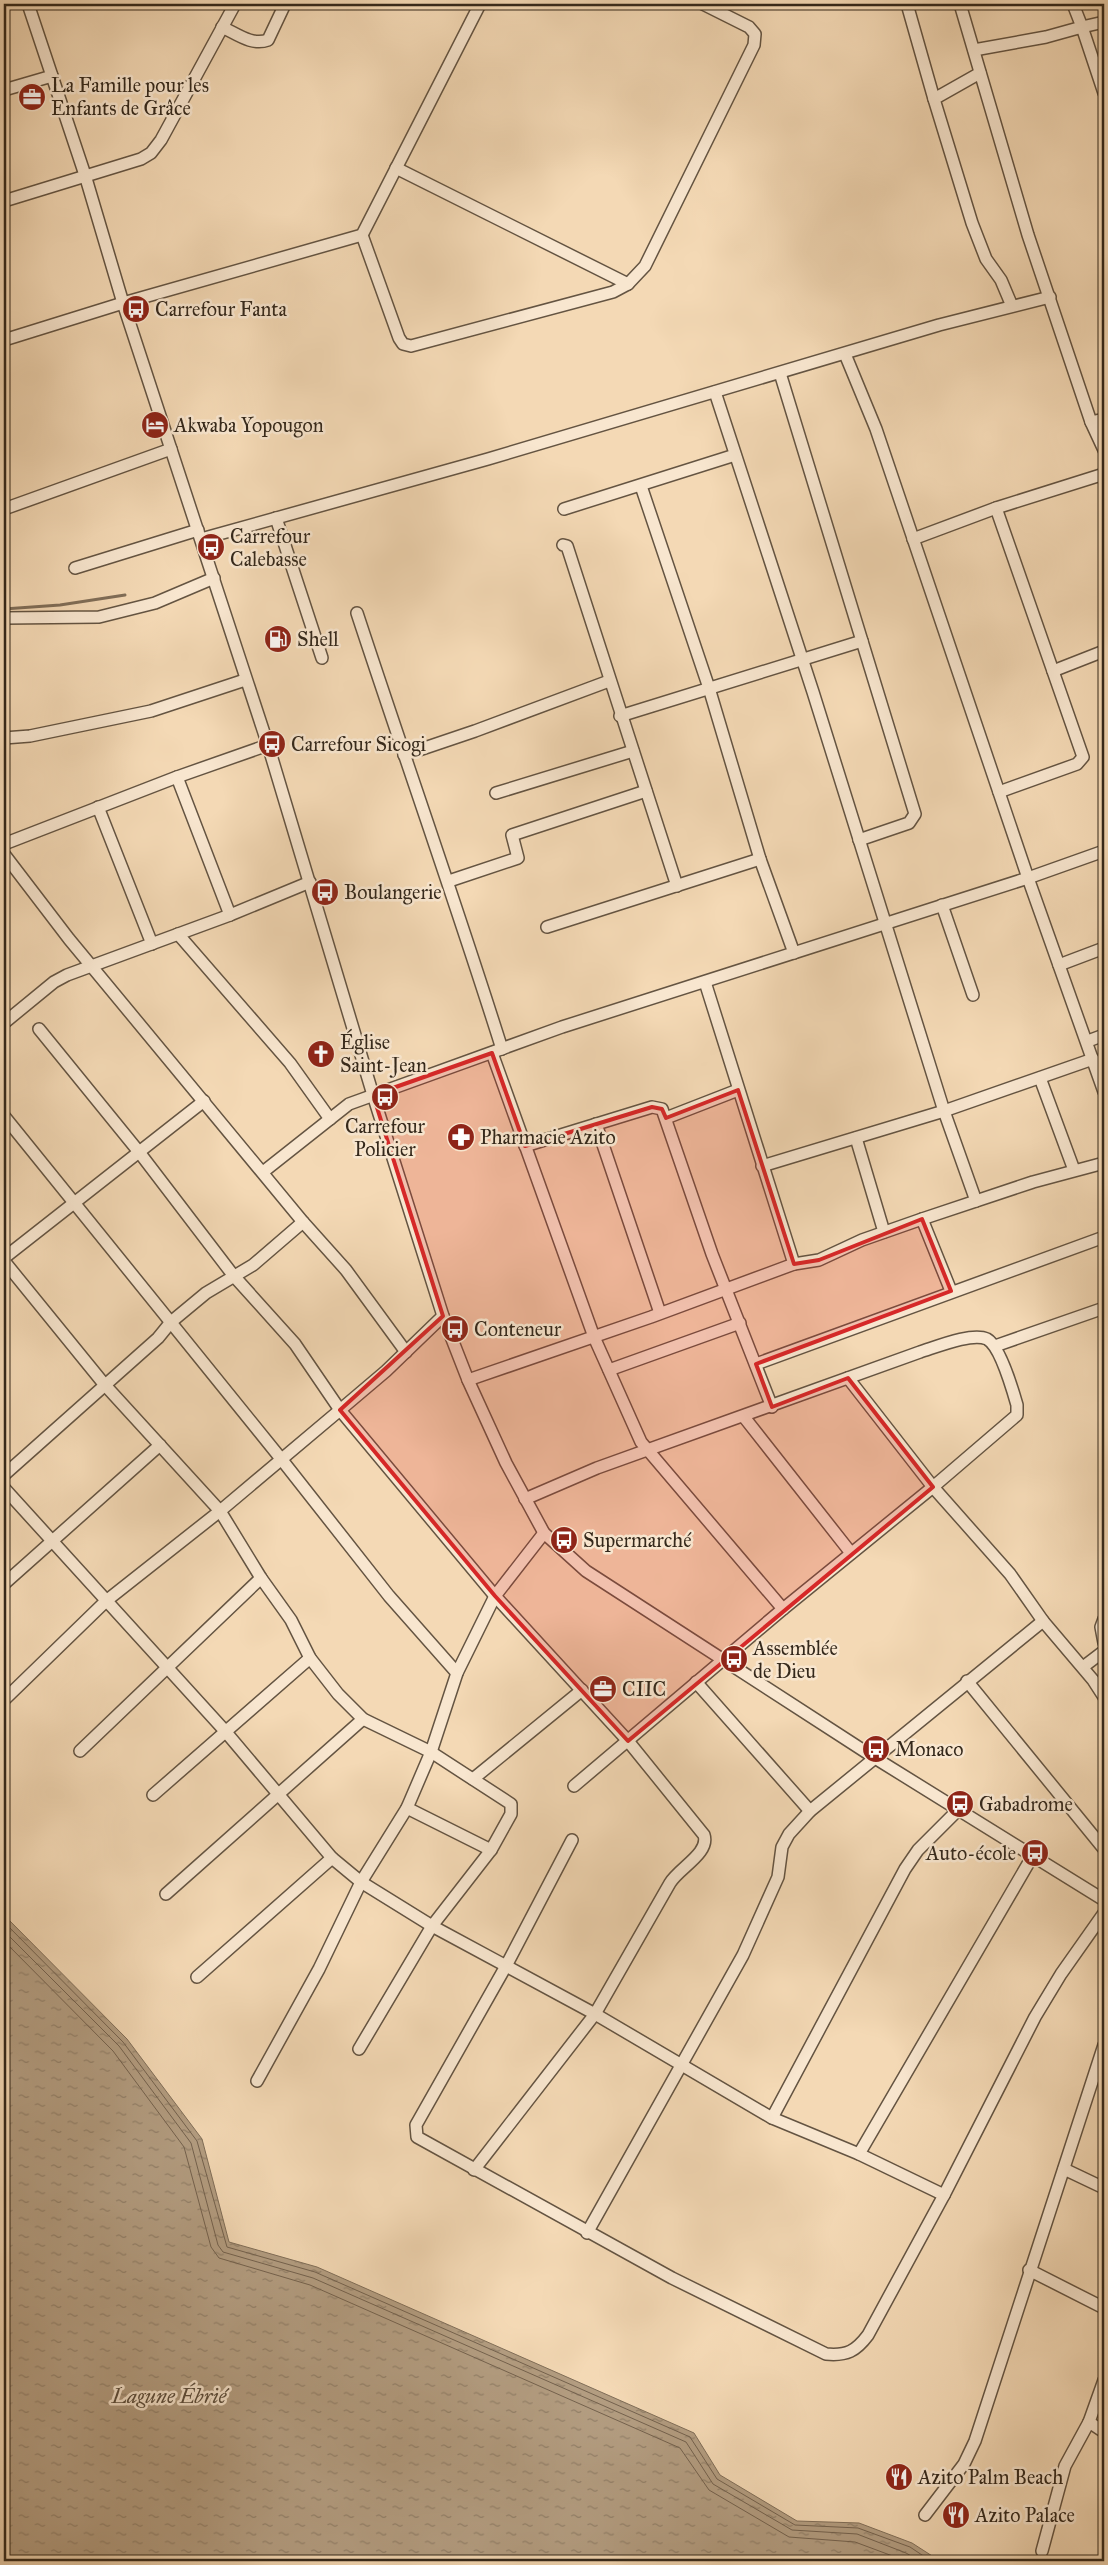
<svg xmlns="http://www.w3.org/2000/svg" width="1108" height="2565" font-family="'IM FELL Great Primer',serif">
<defs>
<pattern id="water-ripples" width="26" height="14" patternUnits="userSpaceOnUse" patternTransform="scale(1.25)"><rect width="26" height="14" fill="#b39d81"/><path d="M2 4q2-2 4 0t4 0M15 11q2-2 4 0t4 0" fill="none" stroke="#928069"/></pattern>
</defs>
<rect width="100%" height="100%" fill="#f4d9b5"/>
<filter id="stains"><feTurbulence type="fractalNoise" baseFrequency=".004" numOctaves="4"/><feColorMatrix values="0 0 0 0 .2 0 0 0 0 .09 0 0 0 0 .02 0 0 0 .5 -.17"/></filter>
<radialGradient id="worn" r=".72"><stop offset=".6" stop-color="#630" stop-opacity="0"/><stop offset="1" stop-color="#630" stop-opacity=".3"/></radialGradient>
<!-- water -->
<polygon fill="url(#water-ripples)" stroke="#806e58" points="4,1915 127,2039 202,2139 229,2242 317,2267 694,2433 720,2475 797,2521 859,2523 912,2543 940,2561 4,2561"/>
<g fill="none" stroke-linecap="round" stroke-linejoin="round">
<!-- shore -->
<g stroke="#74624e" stroke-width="1">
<polyline points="4,1922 123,2042 197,2141 227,2247 315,2272 690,2437 717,2479 795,2525 858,2528 910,2547 931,2561"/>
<polyline points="4,1931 119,2046 191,2143 218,2245 223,2252 313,2278 686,2442 713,2484 792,2530 857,2534 906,2553 920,2561"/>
<polyline points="4,1941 113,2051 184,2147 211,2247 219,2258 310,2285 680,2448 709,2490 789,2537 855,2542 906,2561"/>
</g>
<!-- stream -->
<polyline stroke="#806e58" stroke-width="3" points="4,609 60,605 125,595"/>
<!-- minor casing -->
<g stroke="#645442" stroke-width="14">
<g id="minor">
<polyline points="28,4 85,175 123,303 268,745 373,1095 443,1316 468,1380 506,1463 544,1533 586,1571 875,1758 1104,1900"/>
<polyline points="907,4 934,99"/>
<polyline points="960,4 1028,235 1091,422 1104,450"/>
<polyline points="1073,4 1082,27 1104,22"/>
<path d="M222,27C237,34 252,46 268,40L285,4"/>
<polyline points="974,50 1046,37 1082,27 1104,93"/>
<polyline points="980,73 934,99 972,223 986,259 1001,280 1012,306"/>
<polyline points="4,90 52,76"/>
<polyline points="396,168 628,284"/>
<polyline points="4,201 141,159 151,153 161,140 235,4"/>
<polyline points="362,235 399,338 403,344 411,346 613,292 628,284 645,266 754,45 755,34 749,27 703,4"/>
<polyline points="4,340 123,303 362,235 480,4"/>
<polyline points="845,354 876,429 1028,878 1104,1092"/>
<polyline points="715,392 813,692 944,1111 976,1201"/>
<polyline points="1091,422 1104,419"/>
<polyline points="641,486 709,688 760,859 794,953"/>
<polyline points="996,508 1083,757 1077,764 999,792"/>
<polyline points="4,509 171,449"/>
<polyline points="564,509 735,455"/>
<polyline points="276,518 322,658"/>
<polyline points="201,539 488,459 939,325 1050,297"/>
<polyline points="913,539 996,508 1104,474"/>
<polyline points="563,545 567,546 677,886"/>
<polyline points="75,568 198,530"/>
<path d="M357,613C405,759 456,903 502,1049"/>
<polyline points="4,618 99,617 155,603 214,578"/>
<polyline points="1053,671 1104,651"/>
<polyline points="620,716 862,641 780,373"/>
<polyline points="4,738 30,736 151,711 245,680"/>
<polyline points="404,755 475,731 609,681"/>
<polyline points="177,777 230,915"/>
<polyline points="496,793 633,751"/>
<polyline points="98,807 152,944"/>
<polyline points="859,840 909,823 915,814 862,641"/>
<polyline points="4,844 177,777 268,745"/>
<polyline points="4,854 69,939 303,1222 346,1270 406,1352"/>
<polyline points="449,881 518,858 512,835 646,791"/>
<polyline points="942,905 973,995"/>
<polyline points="547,927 760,859"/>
<polyline points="178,934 290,1063 330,1119"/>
<polyline points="1059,965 1104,948"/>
<polyline points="705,982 794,1264"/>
<polyline points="4,1023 54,982 67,975 230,915 310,882"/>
<path d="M39,1029L139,1152L233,1275L295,1344L340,1410L495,1596L628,1741L704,1835C710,1853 679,1868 670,1883L595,2014L474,2170"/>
<polyline points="1088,1041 1104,1035"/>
<polyline points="492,1053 594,1337 641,1442 783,1609"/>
<polyline points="1040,1078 1074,1170"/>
<polyline points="4,1116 282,1460 389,1596 457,1673"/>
<polyline points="666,1118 738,1090"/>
<polyline points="596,1124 660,1313"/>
<polyline points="856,1138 884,1232"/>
<polyline points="525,1146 652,1107 662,1109 712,1254 772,1407"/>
<polyline points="762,1166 944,1111 1093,1059"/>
<polyline points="263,1172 349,1104 562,1027 1028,878 1104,851"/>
<polyline points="922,1219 951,1291"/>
<polyline points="4,1258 204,1101"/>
<polyline points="4,1261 104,1384 220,1511 261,1578 291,1620 310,1658 338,1694 363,1719 431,1752 511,1804 511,1814 491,1850 432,1926 359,2049"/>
<polyline points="995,1346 1104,1308"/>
<polyline points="756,1364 1104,1237"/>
<polyline points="609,1370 740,1323"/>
<polyline points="848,1378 933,1487 1010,1574 1043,1621 1093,1680 1104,1697"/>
<polyline points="468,1380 651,1317 794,1264 819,1260 862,1240 922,1219 1033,1182 1104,1163"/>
<polyline points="744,1417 851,1553"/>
<polyline points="4,1475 158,1338 171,1322 206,1293 253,1265 303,1222"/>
<polyline points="4,1488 225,1731 332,1858 361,1882 432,1926 595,2014 772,2118 859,2154 944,2195"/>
<path d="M525,1499L597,1468L920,1352C936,1347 972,1332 987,1339C1000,1346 1013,1391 1017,1405V1415L933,1487L783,1609L574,1786"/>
<polyline points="4,1584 160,1445"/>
<polyline points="1104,1619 1101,1627 1104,1643"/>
<polyline points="1083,1667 1104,1651"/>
<polyline points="967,1681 1104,1849"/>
<polyline points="696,1682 810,1811"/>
<polyline points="4,1700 106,1601 220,1511 340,1410 386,1371 443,1316"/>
<polyline points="80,1751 261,1578"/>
<polyline points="473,1779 582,1690"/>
<polyline points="153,1795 310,1658"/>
<polyline points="407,1808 491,1850"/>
<path d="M572,1840L506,1966L416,2125L417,2137L672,2278L826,2354C847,2356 856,2351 868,2335L944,2195L1035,2017L1061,1974L1104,1913"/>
<polyline points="166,1894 363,1719"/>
<polyline points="197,1977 332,1858"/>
<polyline points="257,2081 319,1969 361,1882 407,1808 431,1752 457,1673 495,1596 544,1533"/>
<polyline points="772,2118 905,1869 918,1850 959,1809"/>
<polyline points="859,2154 1032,1857"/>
<polyline points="1064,2169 1104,2188"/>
<polyline points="587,2233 743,1955 778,1877 782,1847 789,1834 810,1811 1043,1621"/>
<polyline points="1029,2270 1104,2308"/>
<polyline points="1089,2422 1104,2432"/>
<polyline points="925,2515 964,2464 975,2441 1104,2045"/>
<polyline points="1042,2551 1065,2466 1089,2422 1104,2380"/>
</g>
</g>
<!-- minor -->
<use href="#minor" stroke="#f8e6cf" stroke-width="11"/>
</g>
<!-- marked area -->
<path fill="#d62828" fill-opacity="0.2" stroke="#d62828" stroke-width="4" stroke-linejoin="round" d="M492,1053L525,1146L652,1107L662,1109L666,1118L738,1090L794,1264L819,1260L922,1219L951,1291L756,1364L772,1407L848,1378L933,1487L628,1741L495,1596L340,1410L443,1316L373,1095Z"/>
<!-- icons -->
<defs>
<g id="office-disc" transform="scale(1.4375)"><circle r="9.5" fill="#8f2418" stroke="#f8e6cf"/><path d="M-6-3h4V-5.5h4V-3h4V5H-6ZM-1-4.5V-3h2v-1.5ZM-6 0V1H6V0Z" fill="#fff"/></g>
<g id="bus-disc" transform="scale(1.4375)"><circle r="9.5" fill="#8f2418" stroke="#f8e6cf"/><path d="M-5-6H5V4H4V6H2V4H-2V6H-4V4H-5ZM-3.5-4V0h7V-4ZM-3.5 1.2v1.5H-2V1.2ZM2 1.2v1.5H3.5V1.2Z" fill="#fff"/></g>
<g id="hotel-disc" transform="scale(1.4375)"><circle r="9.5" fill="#8f2418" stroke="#f8e6cf"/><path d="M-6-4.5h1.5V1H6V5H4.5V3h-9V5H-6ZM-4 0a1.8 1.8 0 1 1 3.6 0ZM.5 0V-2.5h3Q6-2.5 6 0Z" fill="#fff"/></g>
<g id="fuel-disc" transform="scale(1.4375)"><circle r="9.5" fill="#8f2418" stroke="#f8e6cf"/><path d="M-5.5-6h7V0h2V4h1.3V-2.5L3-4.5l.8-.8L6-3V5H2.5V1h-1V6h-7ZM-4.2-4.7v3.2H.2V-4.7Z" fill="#fff"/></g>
<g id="church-disc" transform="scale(1.4375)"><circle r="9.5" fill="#8f2418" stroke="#f8e6cf"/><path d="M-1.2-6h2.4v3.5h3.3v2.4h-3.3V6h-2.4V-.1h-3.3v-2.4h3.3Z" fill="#fff"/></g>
<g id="pharmacy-disc" transform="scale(1.4375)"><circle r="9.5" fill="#8f2418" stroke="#f8e6cf"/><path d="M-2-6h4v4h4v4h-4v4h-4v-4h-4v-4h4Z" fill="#fff"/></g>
<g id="restaurant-disc" transform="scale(1.4375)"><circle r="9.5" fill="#8f2418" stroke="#f8e6cf"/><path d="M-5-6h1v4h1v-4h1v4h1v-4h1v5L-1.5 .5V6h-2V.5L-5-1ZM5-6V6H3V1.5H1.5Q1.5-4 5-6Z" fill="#fff"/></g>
</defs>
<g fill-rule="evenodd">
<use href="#office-disc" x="32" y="97"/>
<use href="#bus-disc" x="136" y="309"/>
<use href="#hotel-disc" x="155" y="425"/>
<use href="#bus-disc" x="211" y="547"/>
<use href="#fuel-disc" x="278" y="639"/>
<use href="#bus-disc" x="272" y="744"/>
<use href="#bus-disc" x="325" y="892"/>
<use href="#church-disc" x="321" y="1054"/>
<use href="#bus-disc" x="385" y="1097"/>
<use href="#pharmacy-disc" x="461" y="1137"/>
<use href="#bus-disc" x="455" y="1329"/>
<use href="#bus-disc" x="564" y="1540"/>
<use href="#bus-disc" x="734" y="1659"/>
<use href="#office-disc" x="603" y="1689"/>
<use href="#bus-disc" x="876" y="1749"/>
<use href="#bus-disc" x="960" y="1804"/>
<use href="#bus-disc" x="1035" y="1853"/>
<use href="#restaurant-disc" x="899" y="2477"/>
<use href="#restaurant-disc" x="956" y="2515"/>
</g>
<g text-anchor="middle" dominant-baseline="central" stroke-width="5" stroke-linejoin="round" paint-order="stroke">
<!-- poi labels -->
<g font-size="20" fill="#34281b" stroke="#f8e6cf" text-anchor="start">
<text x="51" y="85">La Famille pour les<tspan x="51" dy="23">Enfants de Grâce</tspan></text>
<text x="155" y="309">Carrefour Fanta</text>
<text x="174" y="425">Akwaba Yopougon</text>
<text x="230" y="536">Carrefour<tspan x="230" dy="23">Calebasse</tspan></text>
<text x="297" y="639">Shell</text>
<text x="291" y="744">Carrefour Sicogi</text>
<text x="344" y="892">Boulangerie</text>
<text x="340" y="1042">Église<tspan x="340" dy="23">Saint-Jean</tspan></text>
<text x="385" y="1126" text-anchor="middle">Carrefour<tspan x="385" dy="23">Policier</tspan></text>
<text x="480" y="1137">Pharmacie Azito</text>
<text x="474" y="1329">Conteneur</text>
<text x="583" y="1540">Supermarché</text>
<text x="753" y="1648">Assemblée<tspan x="753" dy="23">de Dieu</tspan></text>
<text x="622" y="1689">CIIC</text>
<text x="895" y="1749">Monaco</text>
<text x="979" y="1804">Gabadrome</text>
<text x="1016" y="1853" text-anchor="end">Auto-école</text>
<text x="918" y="2477">Azito Palm Beach</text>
<text x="975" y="2515">Azito Palace</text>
</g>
<!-- water labels -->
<g font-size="21" font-style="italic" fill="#5a4b3a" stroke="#f8e6cf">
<text x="169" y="2396">Lagune Ébrié</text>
</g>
</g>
<!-- margin -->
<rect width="1108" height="2565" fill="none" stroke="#f4d9b5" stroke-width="20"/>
<rect x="5" y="5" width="1098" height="2555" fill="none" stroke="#34281b" stroke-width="2.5"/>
<rect x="10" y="10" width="1088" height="2545" fill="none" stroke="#34281b"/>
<rect width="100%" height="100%" filter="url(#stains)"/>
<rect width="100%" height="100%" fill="url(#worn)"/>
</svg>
